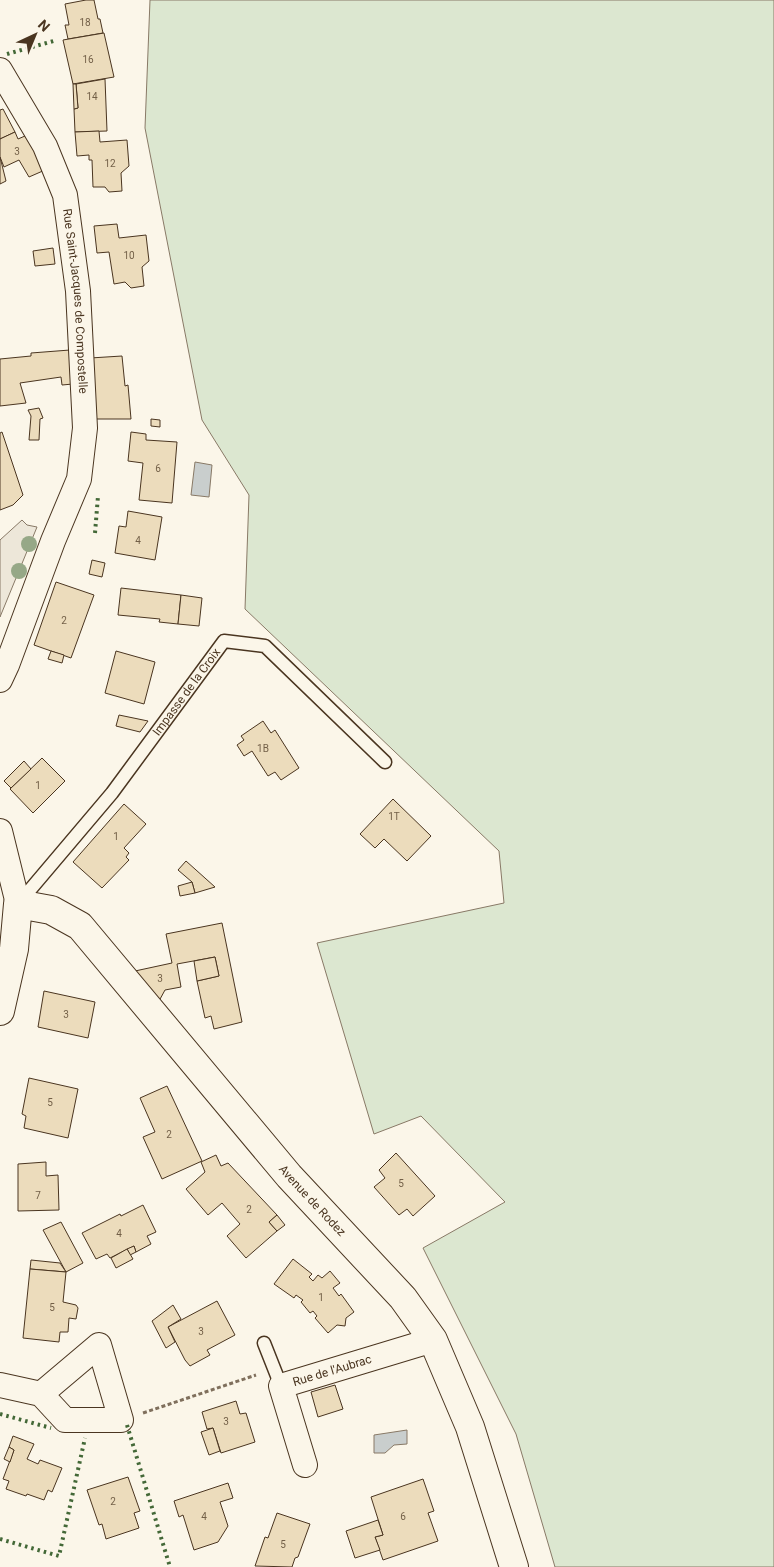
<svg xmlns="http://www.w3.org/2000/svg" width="774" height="1567" font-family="Roboto,sans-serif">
<rect width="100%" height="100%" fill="#fbf6e9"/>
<!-- green -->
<polygon fill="#dce7d0" stroke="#887966" points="150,0 774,0 774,1567 555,1567 516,1434 423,1248 505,1202 421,1116 374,1134 317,943 504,903 499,851 245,609 249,495 202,420 145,128"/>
<!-- parking -->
<polygon fill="#ede7d9" stroke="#887966" points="22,520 27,525 37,527 0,617 0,540"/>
<!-- water -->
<g fill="#c9cecd" stroke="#887966">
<polygon points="195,462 212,465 209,497 191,495"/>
<polygon points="407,1430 407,1444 394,1445 385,1453 374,1453 374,1435"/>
</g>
<!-- building -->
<g fill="#ecdcbc" stroke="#4a3520">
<polygon points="86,0 94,0 98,19 100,19 103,33 68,39 65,25 69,25 65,4"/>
<polygon points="104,33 114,77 73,84 63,40"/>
<polygon points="105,79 107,131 75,132 74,109 78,108 76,84"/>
<polygon points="73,84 76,84 78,108 74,109"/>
<polygon points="3,109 15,132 0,139 0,110"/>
<polygon points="99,131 100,142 127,140 129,166 121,173 122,191 109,192 105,187 93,187 92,160 89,160 89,155 77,156 75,132"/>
<polygon points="15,132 18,139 25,136 32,146 45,170 29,177 19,160 4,167 0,157 0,139"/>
<polygon points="0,157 6,181 0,184"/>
<polygon points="117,224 119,238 146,235 149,261 142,267 144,286 131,288 125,282 114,284 109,252 97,253 94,226"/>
<polygon points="53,248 55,264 35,266 33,251"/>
<polygon points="70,350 73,384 62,385 61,377 20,383 26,403 0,406 0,359 31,356 31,353"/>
<polygon points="122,356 125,386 128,385 131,419 95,419 90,358"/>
<polygon points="39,408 43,418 40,419 39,440 29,440 31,416 28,410"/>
<polygon points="151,419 160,420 160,427 151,426"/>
<polygon points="2,432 23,495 13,505 0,510 0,433"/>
<polygon points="131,432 146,434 146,440 177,442 172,503 139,500 143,463 128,461"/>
<polygon points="128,511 162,517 155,560 115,553 119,526 126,527"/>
<polygon points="92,560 105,563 102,577 89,574"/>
<polygon points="56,582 94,595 71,658 34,645"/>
<polygon points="121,588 181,595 178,624 159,622 160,619 118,615"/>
<polygon points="181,595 202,598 199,626 178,624"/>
<polygon points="51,651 64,655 62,663 48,659"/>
<polygon points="116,651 155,662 144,704 105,693"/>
<polygon points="119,715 148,721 140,732 116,726"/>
<polygon points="263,721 271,733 275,730 299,768 281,780 275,772 268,776 252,751 244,756 237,745 244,740 241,736"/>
<polygon points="42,758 65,781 33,813 10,789"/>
<polygon points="24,761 31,769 11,788 4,781"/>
<polygon points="393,799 431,836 407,861 384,839 375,848 360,834"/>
<polygon points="124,804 146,824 124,848 129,853 126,857 129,860 102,888 73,862"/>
<polygon points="186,861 215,887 195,893 192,882 178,870"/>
<polygon points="192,882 195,893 180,896 178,886"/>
<polygon points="222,923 242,1022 214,1029 211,1016 205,1018 197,981 219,976 215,957 177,964 181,987 165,990 159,1001 135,971 172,963 166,934"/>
<polygon points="215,957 219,976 197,981 194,961"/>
<polygon points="44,991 95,1002 88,1038 38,1027"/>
<polygon points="29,1078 78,1089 68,1138 24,1128 26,1116 22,1114"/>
<polygon points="167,1086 202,1161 162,1179 143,1137 155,1132 140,1098"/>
<polygon points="396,1153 435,1196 413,1216 407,1209 399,1215 374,1187 385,1178 379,1170"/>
<polygon points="216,1155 221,1166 228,1163 277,1215 269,1222 277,1231 246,1258 227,1236 240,1224 222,1203 208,1215 186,1189 205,1172 201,1162"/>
<polygon points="46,1162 46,1176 58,1175 59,1210 18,1211 18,1164"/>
<polygon points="143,1205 156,1232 147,1236 151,1244 136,1252 134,1246 110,1258 107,1254 96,1259 82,1233 120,1214 121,1216"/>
<polygon points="277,1215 285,1225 277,1231 269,1222"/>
<polygon points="61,1222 83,1263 66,1272 43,1230"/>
<polygon points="134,1246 136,1252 130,1255 127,1249"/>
<polygon points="127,1249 133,1259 116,1268 111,1258"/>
<polygon points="293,1259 312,1274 309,1277 313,1281 318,1275 322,1278 330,1271 340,1283 333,1288 339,1296 341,1294 354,1312 346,1318 345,1326 337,1325 328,1333 315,1318 317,1316 313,1311 310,1313 301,1302 303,1300 296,1295 294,1298 274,1284"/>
<polygon points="31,1260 60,1263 66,1272 30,1269"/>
<polygon points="30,1269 66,1272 63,1302 76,1305 78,1308 76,1319 69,1318 68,1332 60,1332 59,1342 23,1338"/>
<polygon points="217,1301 235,1335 207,1350 210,1355 190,1366 185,1360 168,1327"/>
<polygon points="173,1305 181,1319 168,1327 175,1342 166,1348 152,1321"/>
<polygon points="335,1385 343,1409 318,1417 311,1392"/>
<polygon points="236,1401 240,1414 246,1413 255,1442 221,1453 213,1428 207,1429 202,1412"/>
<polygon points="213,1428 220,1451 209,1455 201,1432"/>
<polygon points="13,1436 34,1444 27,1459 38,1464 40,1460 62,1468 52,1492 48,1490 44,1500 27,1494 26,1496 6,1489 9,1481 3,1479 14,1450 9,1447"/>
<polygon points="9,1447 14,1450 10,1462 4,1459"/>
<polygon points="128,1477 140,1511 134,1513 139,1528 106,1539 102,1524 99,1525 87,1490"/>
<polygon points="423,1479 434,1511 428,1513 438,1541 383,1560 375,1537 383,1535 371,1497"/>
<polygon points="228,1483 233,1498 220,1502 228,1526 218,1542 194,1550 183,1515 179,1517 174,1501"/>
<polygon points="277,1513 310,1524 298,1557 295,1558 292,1567 255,1566 265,1537 268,1538"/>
<polygon points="378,1520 383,1535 375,1537 380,1550 355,1558 346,1531"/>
</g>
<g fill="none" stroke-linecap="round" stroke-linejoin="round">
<!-- lane casing -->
<g stroke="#4a3520" stroke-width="15">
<g id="lane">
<path id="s1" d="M18,904L112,793L224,641L265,646L385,762"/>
<polyline points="264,1343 281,1386"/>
</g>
</g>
<!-- street casing -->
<g stroke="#4a3520" stroke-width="26">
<g id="street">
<path id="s2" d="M0,70L45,146L65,195L78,291L85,428L79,479L53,541L7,665L0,680"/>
<polyline points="0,831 18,904"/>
<polyline points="0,1385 41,1394 65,1420 121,1420 99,1345 41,1394"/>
<path id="s3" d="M305,1465L281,1386L433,1340"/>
</g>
</g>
<!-- secondary casing -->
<g stroke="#4a3520" stroke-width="30">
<g id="secondary">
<path id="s4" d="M0,1011L14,949L18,904L51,910L80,926L289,1176L403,1298L433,1340L470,1427L514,1567"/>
</g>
</g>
<!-- path -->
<polyline stroke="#7f6f5c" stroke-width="3" stroke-dasharray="4 2.5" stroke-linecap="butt" points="143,1413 256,1375"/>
<!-- lane -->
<use href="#lane" stroke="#fbf6e9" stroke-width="12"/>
<!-- street -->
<use href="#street" stroke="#fbf6e9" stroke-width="24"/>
<!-- secondary -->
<use href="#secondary" stroke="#fbf6e9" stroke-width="28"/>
<!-- hedge -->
<g stroke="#436837" stroke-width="4" stroke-dasharray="2.5 4" stroke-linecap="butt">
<polyline points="7,54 57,40"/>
<polyline points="95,533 98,496"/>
<polyline points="0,1414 51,1428"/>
<polyline points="127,1425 170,1567"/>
<polyline points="0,1539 59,1556 85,1438"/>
</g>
</g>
<!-- trees -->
<g fill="#96a887">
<circle cx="29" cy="544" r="8"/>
<circle cx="19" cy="571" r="8"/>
</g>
<g text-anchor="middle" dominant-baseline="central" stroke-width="4" stroke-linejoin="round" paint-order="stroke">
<!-- number labels -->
<g font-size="10" fill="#725f47">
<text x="85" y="22">18</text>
<text x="88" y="59">16</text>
<text x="92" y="96">14</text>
<text x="17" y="151">3</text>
<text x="110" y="163">12</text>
<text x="129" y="255">10</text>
<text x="158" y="468">6</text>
<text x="138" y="540">4</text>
<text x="64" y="620">2</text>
<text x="263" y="748">1B</text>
<text x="38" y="785">1</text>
<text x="394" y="816">1T</text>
<text x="116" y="836">1</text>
<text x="160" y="978">3</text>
<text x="66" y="1014">3</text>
<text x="50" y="1102">5</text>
<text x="169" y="1134">2</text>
<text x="401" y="1183">5</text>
<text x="38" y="1195">7</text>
<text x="249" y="1209">2</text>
<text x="119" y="1233">4</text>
<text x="321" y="1297">1</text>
<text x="52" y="1307">5</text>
<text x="201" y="1331">3</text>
<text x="226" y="1421">3</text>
<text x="113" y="1501">2</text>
<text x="204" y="1516">4</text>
<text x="403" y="1516">6</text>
<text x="283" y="1544">5</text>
</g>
<!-- street labels -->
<g font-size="12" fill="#4a3520" stroke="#fbf6e9">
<text stroke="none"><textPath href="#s2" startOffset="248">Rue Saint-Jacques de Compostelle</textPath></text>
<text stroke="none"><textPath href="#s1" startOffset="271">Impasse de la Croix</textPath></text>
<text stroke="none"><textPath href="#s4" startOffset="535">Avenue de Rodez</textPath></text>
<text stroke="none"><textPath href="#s3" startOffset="136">Rue de l'Aubrac</textPath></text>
</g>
</g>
<!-- north arrow -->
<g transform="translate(35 35) rotate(44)" stroke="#fbf6e9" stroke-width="4" paint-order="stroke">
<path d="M0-4L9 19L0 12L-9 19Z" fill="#4a3520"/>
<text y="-8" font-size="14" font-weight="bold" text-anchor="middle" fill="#4a3520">N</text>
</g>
</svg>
